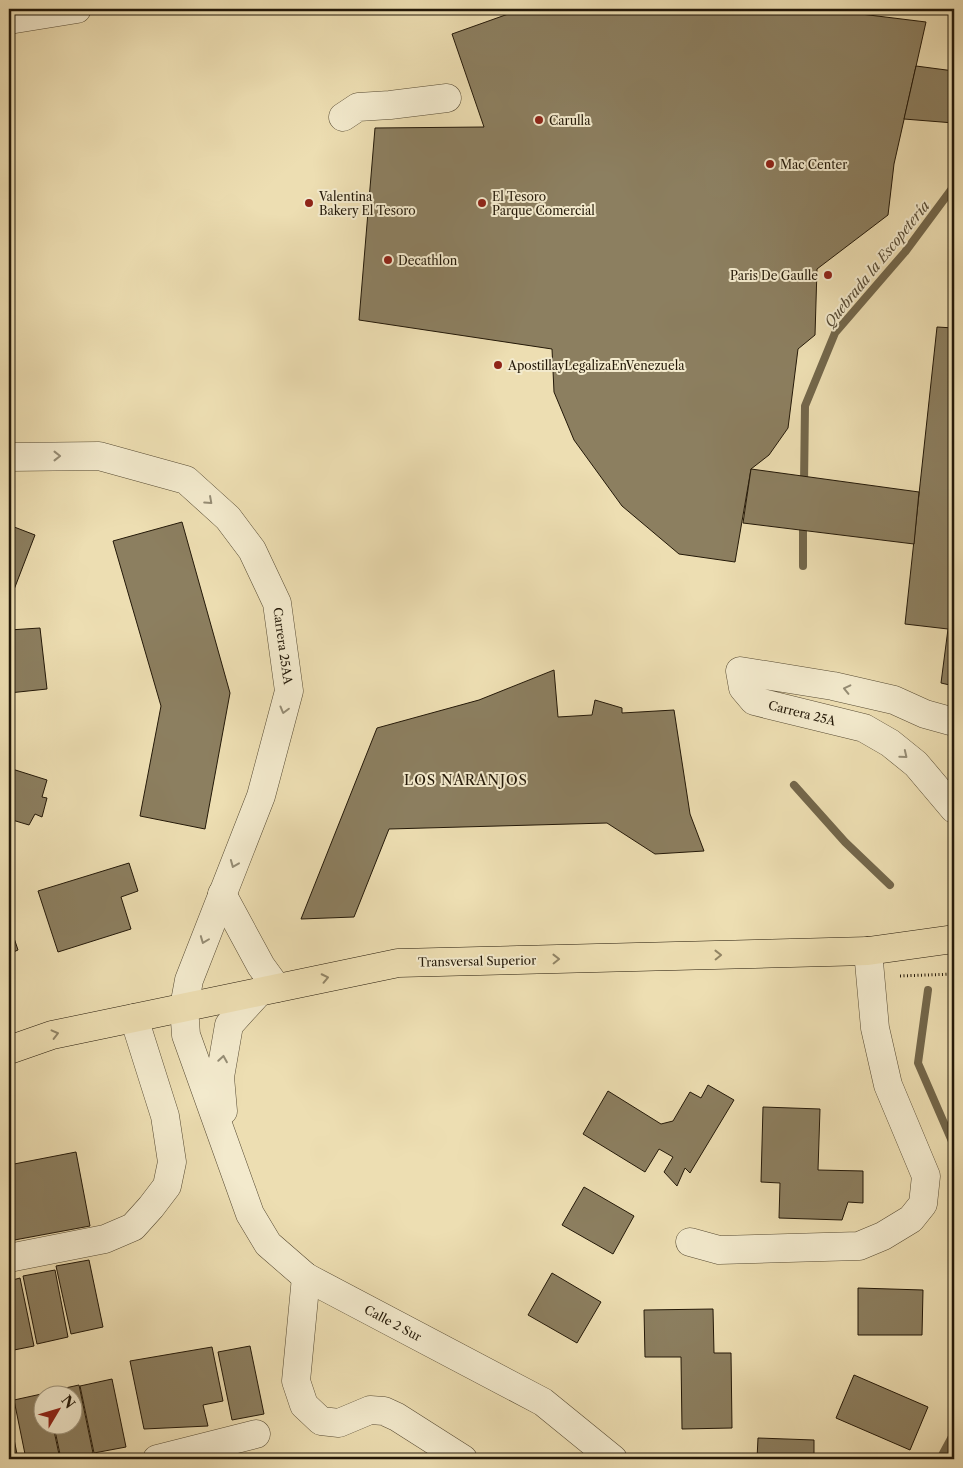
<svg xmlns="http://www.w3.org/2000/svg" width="963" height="1468" font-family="'Libre Caslon Text',serif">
<rect width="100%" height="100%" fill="#eddeb2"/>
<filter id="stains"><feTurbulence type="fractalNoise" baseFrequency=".004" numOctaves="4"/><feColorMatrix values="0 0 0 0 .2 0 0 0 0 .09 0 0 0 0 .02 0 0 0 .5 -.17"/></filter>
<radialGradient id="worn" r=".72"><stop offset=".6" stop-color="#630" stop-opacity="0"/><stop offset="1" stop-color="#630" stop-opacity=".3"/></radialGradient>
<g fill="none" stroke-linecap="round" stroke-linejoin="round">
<!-- stream -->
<g stroke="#73674b" stroke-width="8">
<polyline points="804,484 805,406 835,333 905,252 954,186"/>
<polyline points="803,566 803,521"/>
<polyline points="794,785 845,842 890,885"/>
<polyline points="928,990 918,1063 954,1146"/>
<polyline points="940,1459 954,1433"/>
</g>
</g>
<!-- building -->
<g fill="#8c7f60" stroke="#231808">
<polygon points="513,9 820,9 926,22 894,164 888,215 817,269 815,335 798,349 788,428 769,455 751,469 735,562 679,554 622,506 574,440 554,392 552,349 359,320 375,128 484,127 452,34 511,13"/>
<polygon points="916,66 954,71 954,123 904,119"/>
<polygon points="937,327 954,328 954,686 941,683 948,629 905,624"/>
<polygon points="751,469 919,492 914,544 743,523"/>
<polygon points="182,522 230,693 205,829 140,816 161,706 113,541"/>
<polygon points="9,525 35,535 10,600 9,600"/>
<polygon points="40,628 47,689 9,693 9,630"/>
<polygon points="554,670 558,717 592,715 595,700 622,708 622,713 674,710 690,814 704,851 655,854 607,823 389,829 354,917 301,919 377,728 479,700"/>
<polygon points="9,768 47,780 42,797 47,798 42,817 35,814 29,825 9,819"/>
<polygon points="129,863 138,891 121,897 131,929 58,952 38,891"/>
<polygon points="9,923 18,950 9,954"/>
<polygon points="708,1085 734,1100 690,1173 685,1168 677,1186 664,1172 673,1157 659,1149 645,1172 583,1134 608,1091 661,1124 673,1121 690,1092 701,1098"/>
<polygon points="763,1107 820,1109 818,1170 863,1171 863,1203 848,1202 842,1220 779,1218 780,1183 761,1182"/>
<polygon points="76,1152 90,1226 9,1241 9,1165"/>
<polygon points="584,1187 634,1216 613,1254 562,1225"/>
<polygon points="89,1260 103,1327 71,1334 56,1266"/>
<polygon points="55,1270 68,1337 37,1344 23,1276"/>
<polygon points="552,1273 601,1302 577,1343 528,1315"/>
<polygon points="20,1278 34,1346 9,1351 9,1281"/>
<polygon points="858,1288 923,1290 922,1335 858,1335"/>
<polygon points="713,1309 714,1353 731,1353 732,1428 682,1429 681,1357 645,1357 644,1310"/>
<polygon points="250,1346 264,1414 232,1420 218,1352"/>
<polygon points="212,1347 223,1401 203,1405 208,1426 144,1429 130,1361"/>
<polygon points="854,1375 928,1407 910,1450 836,1418"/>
<polygon points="112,1379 126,1447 94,1453 80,1386"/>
<polygon points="79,1385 93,1453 61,1459 54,1426 72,1426 72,1396 48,1396 47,1392"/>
<polygon points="46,1393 47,1396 42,1396 42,1426 53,1426 60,1459 26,1459 14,1400"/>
<polygon points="9,1414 18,1459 9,1459"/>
<polygon points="758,1438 814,1440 814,1459 757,1459"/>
</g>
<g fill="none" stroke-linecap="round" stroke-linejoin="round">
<!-- minor casing -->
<g stroke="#564a32" stroke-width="29">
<g id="minor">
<polyline points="9,20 77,9"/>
<polyline points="343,117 358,107 390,105 447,98"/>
<polyline points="9,457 99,456 186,480 228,518 252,550 277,603 289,691 261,796 189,980 184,1007 186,1035 250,1214 268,1244 306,1277 543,1402 613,1459"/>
<polyline points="954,722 925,714 894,700 833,686 740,671 743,688 754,701 864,728 890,743 916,764 954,809"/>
<polyline points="222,894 261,966 277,988"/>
<polyline points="223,1111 220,1077 229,1025 259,992"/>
<polyline points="690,1242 719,1250 859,1246 883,1236 911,1219 923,1204 926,1176 888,1085 875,1028 868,951"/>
<polyline points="9,1258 105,1239 133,1227 151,1207 167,1186 172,1162 165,1116 134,1018"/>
<polyline points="306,1277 296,1381 304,1405 321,1421 339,1423 370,1410 384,1411 397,1417 463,1459"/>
<polyline points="157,1459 256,1434"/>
</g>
</g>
<!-- major casing -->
<g stroke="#231808" stroke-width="29">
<polyline id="major" points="9,1050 52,1035 398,963 868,951 954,939"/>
</g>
<!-- path -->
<polyline stroke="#231808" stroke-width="3" stroke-dasharray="1 2.5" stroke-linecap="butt" points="900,976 954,974"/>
<!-- minor -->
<use href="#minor" stroke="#f3eacd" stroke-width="28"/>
<!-- major -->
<use href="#major" stroke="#eddeb2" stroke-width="28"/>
</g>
<!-- one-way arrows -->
<defs><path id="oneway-chevron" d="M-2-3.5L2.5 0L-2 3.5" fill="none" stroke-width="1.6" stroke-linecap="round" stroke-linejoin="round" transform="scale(1.25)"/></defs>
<g stroke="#958c74">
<use href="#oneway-chevron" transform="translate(57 456)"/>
<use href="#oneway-chevron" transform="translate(209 501) rotate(42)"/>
<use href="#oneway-chevron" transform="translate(847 689) rotate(-167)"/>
<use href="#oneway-chevron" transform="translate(284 710) rotate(105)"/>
<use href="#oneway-chevron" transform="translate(904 755) rotate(39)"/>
<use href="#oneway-chevron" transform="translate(234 864) rotate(112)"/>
<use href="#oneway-chevron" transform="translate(204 940) rotate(111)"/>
<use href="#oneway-chevron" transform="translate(223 1059) rotate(-81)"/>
</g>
<g stroke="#928566">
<use href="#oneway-chevron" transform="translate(718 955) rotate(-1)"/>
<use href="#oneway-chevron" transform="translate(556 959) rotate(-1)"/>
<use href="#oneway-chevron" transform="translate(325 978) rotate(-12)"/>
<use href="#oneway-chevron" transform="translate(55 1034) rotate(-14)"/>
</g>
<!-- markers -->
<g fill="#8f2418" stroke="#f3eacd" stroke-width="2">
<circle cx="539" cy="120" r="5"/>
<circle cx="770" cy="164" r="5"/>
<circle cx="309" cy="203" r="5"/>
<circle cx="482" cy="203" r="5"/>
<circle cx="388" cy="260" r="5"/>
<circle cx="828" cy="275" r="5"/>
<circle cx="498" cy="365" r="5"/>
</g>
<g text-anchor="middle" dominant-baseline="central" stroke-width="4" stroke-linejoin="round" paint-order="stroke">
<!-- poi labels -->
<g font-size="12" fill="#231808" stroke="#f3eacd" text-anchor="start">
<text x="549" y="120">Carulla</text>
<text x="780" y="164">Mac Center</text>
<text x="319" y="196">Valentina<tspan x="319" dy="14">Bakery El Tesoro</tspan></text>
<text x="492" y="196">El Tesoro<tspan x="492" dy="14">Parque Comercial</tspan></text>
<text x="398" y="260">Decathlon</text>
<text x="818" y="275" text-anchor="end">Paris De Gaulle</text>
<text x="508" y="365">ApostillayLegalizaEnVenezuela</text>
</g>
<!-- street labels -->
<g font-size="12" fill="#231808" stroke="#f3eacd">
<text transform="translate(283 646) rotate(82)">Carrera 25AA</text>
<text transform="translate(802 713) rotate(14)">Carrera 25A</text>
<text transform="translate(477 961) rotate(-1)">Transversal Superior</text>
<text transform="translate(393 1323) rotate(28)">Calle 2 Sur</text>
</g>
<!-- water labels -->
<g font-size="14" font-style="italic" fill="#584c35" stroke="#f3eacd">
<text transform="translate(877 264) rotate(-51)">Quebrada la Escopetería</text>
</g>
<!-- neighbourhood labels -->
<g font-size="14" letter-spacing="1" fill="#231808" stroke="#f3eacd">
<text x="466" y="780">LOS NARANJOS</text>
</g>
</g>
<!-- margin -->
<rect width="963" height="1468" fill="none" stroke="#eddeb2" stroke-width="30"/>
<rect x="10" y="10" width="943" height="1448" fill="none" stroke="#231808" stroke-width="2.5"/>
<rect x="15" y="15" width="933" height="1438" fill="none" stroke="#231808"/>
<!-- north arrow -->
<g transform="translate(58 1410) rotate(52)"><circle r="24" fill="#f3eacd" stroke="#a0967e"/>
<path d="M0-4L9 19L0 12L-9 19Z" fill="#8f2418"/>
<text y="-8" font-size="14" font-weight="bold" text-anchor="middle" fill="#231808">N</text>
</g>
<rect width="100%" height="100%" filter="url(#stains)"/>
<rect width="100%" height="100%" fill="url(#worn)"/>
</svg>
